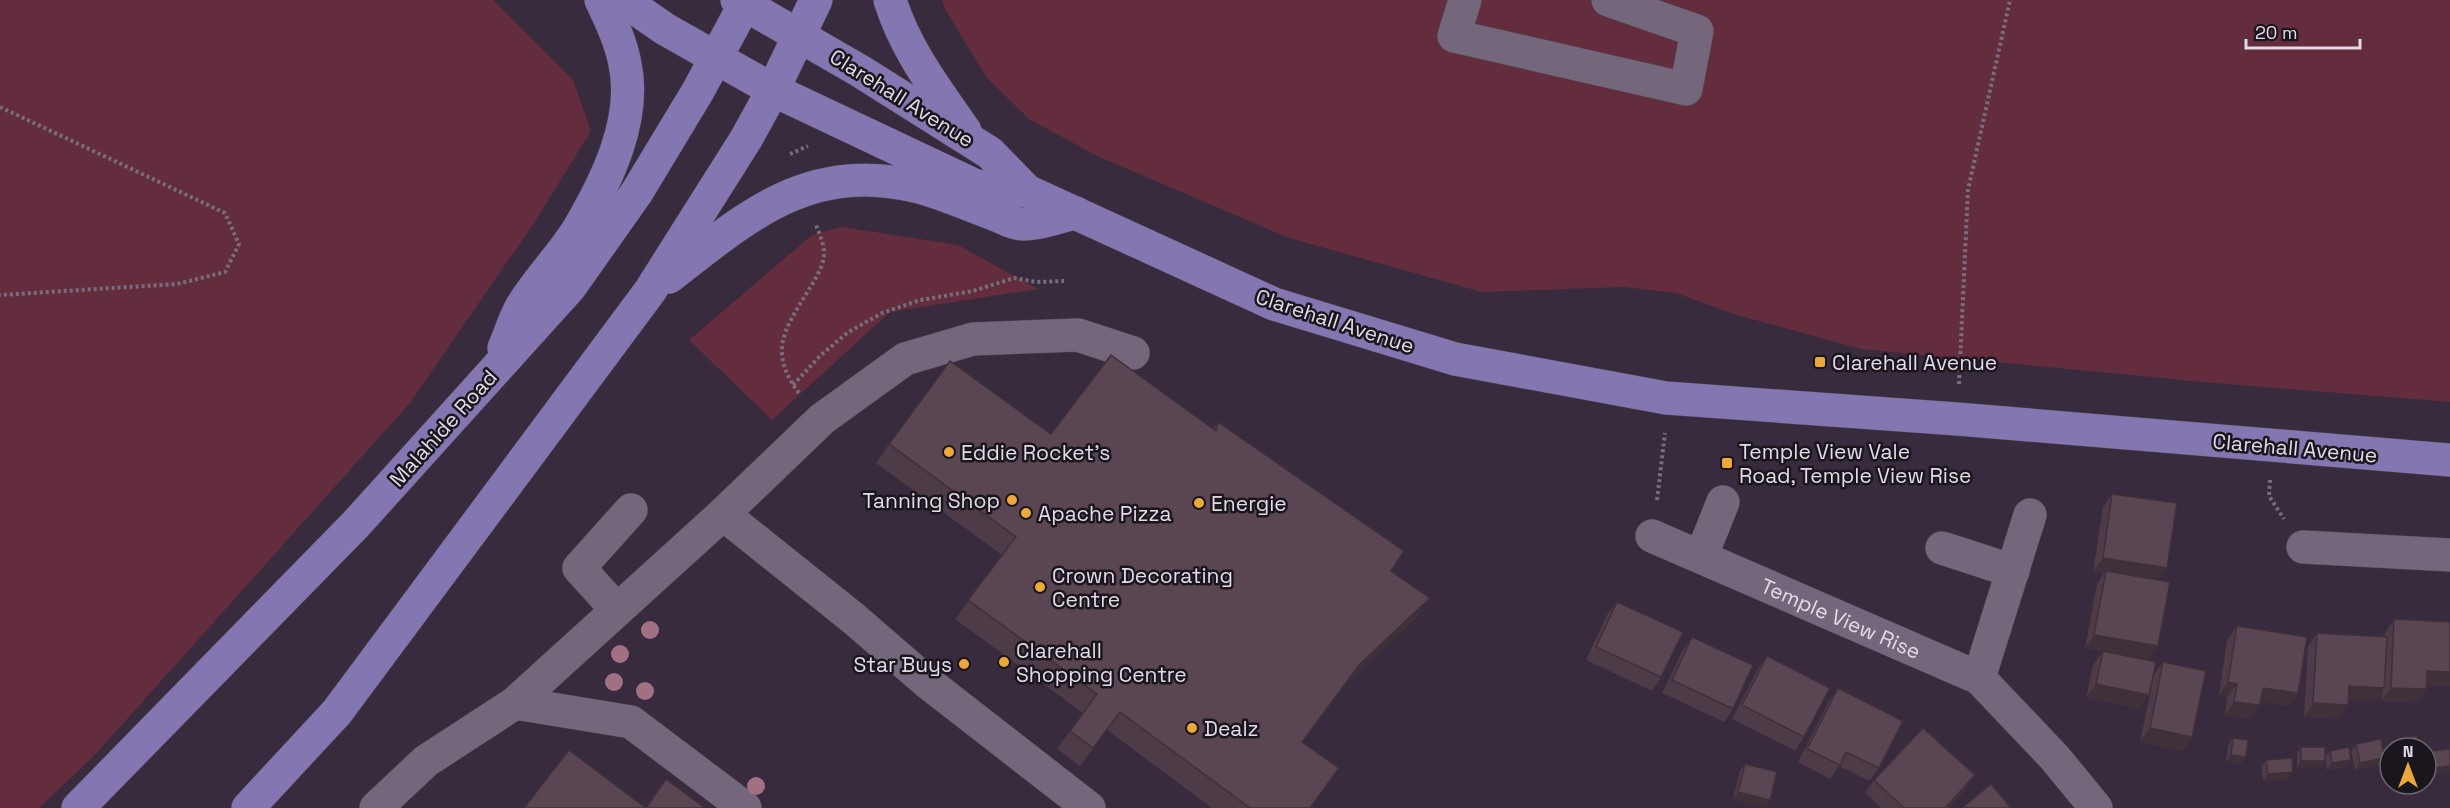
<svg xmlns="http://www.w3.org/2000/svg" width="2450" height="808" font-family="'Space Grotesk',sans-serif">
<rect width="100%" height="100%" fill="#372b3d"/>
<!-- green -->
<g fill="#642d3e">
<polygon points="0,0 493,0 573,80 591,131 534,223 410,403 93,757 39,808 0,808"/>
<polygon points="942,0 2450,0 2450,402 2213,383 1861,349 1737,315 1676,293 1623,287 1482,292 1289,238 1097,156 1029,119 987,78 945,9"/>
<polygon points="842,227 958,245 1038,289 890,312 772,420 689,340 812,235"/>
</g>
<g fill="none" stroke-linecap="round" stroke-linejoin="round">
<!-- minor casing -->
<g stroke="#514757" stroke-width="34">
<g id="minor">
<polyline points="1465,0 1454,36 1686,89 1697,31 1608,0"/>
<polyline points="723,514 822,419 905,359 973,339 1078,335 1133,353"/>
<path id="s1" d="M1652,536L1979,678L2055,758L2096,808"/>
<polyline points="2303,547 2450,555"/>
<polyline points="1942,548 2013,571"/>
<polyline points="1701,557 1723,502"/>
<polyline points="617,610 579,568 631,510"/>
<polyline points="1979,678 2030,515"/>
<polyline points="515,703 723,514 853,618 927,682 1089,808"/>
<polyline points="376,808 426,761 515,703 631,722 745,808"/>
</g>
</g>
<!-- major casing -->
<g stroke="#514757" stroke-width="34">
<g id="major">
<polyline points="623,0 665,29 773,90 976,186 1027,191 1274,304 1455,359 1666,398 1957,419 2450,460"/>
<polyline points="737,0 860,71 990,153 1027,191"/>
<path d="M890,0C905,49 936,89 965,131"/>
<path d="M669,277C749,215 810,160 919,187C945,194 971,206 996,215C1004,218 1014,224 1022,224C1037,225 1060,216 1076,213"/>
<path d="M504,348C510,335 514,319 522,306C538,279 562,256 579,228C606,182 637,120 625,64C621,42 611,21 601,0"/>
<polyline points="78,808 356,524 570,287 637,192 698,91 747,0"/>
<polyline points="248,808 337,712 650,291 746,139 773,90 816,0"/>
</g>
</g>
<!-- path -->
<g stroke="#776d7d" stroke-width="4" stroke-dasharray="3 3" stroke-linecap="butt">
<polyline points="0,107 225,213 239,244 225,272 177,284 0,295"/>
<polyline points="790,154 808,146"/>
<polyline points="1959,384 1968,190 2010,0"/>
<polyline points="793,385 820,356 847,333 882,313 920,300 973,291 1014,278 1036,282 1064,281"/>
<path d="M799,393C768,352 784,330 808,291C814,281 822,269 824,257C825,246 820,235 816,225"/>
<polyline points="2270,480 2269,496 2284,519"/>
<polyline points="1657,500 1665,433"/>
</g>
<!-- minor -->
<use href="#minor" stroke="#74677c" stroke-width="33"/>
<!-- major -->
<use href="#major" stroke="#8376b1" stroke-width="33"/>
</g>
<!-- trees -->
<g fill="#a17083">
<circle cx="650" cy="630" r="9"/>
<circle cx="620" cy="654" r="9"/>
<circle cx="614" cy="682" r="9"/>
<circle cx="645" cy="691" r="9"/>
<circle cx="756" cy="786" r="9"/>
</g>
<!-- wall -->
<g fill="#4d3b47">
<polygon points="1218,422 1391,571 1430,598 1417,617 1346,684 1303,742 1326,787 1311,808 1212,808 1107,730 1080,766 1057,749 1083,713 955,619 1002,555 876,463 889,444 1051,434 1213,429"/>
<polygon points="2112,494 2158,580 2149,659 2085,648 2097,584 2104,573 2093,572 2103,507"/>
<polygon points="1617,602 1661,677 1652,691 1586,660 1607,615"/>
<polygon points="2394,619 2450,622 2450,686 2426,685 2426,689 2417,703 2381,701 2382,692 2375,701 2348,700 2348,705 2339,719 2304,717 2308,646 2317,633 2385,636 2385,633"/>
<polygon points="2237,626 2298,693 2289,706 2261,702 2260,705 2251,719 2225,715 2227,697 2219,695 2227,640"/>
<polygon points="1692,637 1733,709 1724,722 1662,693 1683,650"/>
<polygon points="2103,651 2149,695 2139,708 2086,698 2093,665"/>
<polygon points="1767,656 1804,737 1795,751 1732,719 1758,669"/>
<polygon points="2163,662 2192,737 2183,751 2140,742 2154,675"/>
<polygon points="1838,688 1879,768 1869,781 1839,766 1830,779 1798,762 1829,701"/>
<polygon points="2233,738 2241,764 2226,762 2228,745"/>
<polygon points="2391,741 2419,748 2390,748 2390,764 2389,765 2386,748"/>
<polygon points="2356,744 2384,758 2380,765 2355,770 2351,751"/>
<polygon points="2301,747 2325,757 2330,751 2351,760 2346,767 2327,770 2325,760 2325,761 2321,768 2297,768 2297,754"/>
<polygon points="2450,749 2450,772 2429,775 2427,758 2432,751"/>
<polygon points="2266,760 2293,772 2289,779 2263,781 2261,767"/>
<polygon points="1745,764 1770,800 1765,807 1733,799 1740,771"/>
<polygon points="1874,780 1966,789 1948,808 1881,808 1865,793"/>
</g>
<!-- shaded-wall -->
<g fill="#3f303a">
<polygon points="2103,558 2167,568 2158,581 2106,571 2104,573 2093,572"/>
<polygon points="1430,598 1417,617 1346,684 1289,760 1359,665"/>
<polygon points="2094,635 2158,646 2149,659 2085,648"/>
<polygon points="2427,671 2450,672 2450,686 2418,684"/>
<polygon points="2228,682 2237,684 2227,697 2219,695"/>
<polygon points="2096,684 2149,695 2139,708 2086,698"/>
<polygon points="2349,686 2384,688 2375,701 2340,700"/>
<polygon points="2263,688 2298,693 2289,706 2254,701"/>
<polygon points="2391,688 2426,689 2417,703 2381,701"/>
<polygon points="2234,702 2260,705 2251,719 2225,715"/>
<polygon points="2313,703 2348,705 2339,719 2304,717"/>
<polygon points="2150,728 2192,737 2183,751 2140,742"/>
<polygon points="2231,755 2246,757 2241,764 2226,762"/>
<polygon points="2384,758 2380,765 2355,770 2360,763"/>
<polygon points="2351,760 2346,767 2327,770 2332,763"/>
<polygon points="2301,761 2325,761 2321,768 2297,768"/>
<polygon points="2450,766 2450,772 2429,775 2434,768"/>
<polygon points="2293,772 2289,779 2263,781 2268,774"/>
<polygon points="1975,775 1966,789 1948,808 1945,808"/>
<polygon points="1738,792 1770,800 1765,807 1733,799"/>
</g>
<!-- building -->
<g fill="#5a4553" stroke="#3f303a" stroke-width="1.5">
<polygon points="1111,355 1216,431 1218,422 1404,551 1391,571 1430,598 1359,665 1302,742 1339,768 1310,808 1250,808 1120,712 1093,748 1070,731 1097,694 968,600 1016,537 889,444 950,361 1051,434"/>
<polygon points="2112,494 2177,503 2167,568 2103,558"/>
<polygon points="2106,571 2170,582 2158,646 2094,635"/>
<polygon points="1617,602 1683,632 1661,677 1596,647"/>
<polygon points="2394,619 2450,622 2450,672 2427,671 2426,689 2391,688"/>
<polygon points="2237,626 2307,637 2298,693 2263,688 2260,705 2234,702 2237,684 2228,682"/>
<polygon points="2317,633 2387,637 2384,688 2349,686 2348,705 2313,703"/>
<polygon points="1692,637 1753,665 1733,709 1672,680"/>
<polygon points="2103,651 2156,662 2149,695 2096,684"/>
<polygon points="1767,656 1830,688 1804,737 1742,705"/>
<polygon points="2163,662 2206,671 2192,737 2150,728"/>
<polygon points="1838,688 1903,721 1879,768 1846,752 1840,765 1807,749"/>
<polygon points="1923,728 1975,775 1945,808 1904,808 1874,780"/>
<polygon points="2417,736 2419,748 2392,748 2391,741"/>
<polygon points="2233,738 2248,740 2246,757 2231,755"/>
<polygon points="2381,739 2384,758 2360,763 2356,744"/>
<rect x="2301" y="747" width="24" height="14"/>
<polygon points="2349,747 2351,760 2332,763 2330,751"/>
<polygon points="2450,749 2450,766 2434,768 2432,751"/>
<polygon points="569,750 646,808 666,779 705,808 524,808"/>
<polygon points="2292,758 2293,772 2268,774 2266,760"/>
<polygon points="1745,764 1777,772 1770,800 1738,792"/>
<polygon points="1991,784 2011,808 1962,808"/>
</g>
<!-- markers -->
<g fill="#eca93a" stroke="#1b161e" stroke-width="2">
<rect x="1814" y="356" width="12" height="12" rx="3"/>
<circle cx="949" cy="452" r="6"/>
<rect x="1721" y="457" width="12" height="12" rx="3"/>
<circle cx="1012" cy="500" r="6"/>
<circle cx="1199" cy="503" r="6"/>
<circle cx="1026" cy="513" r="6"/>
<circle cx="1040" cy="587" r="6"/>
<circle cx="1004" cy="662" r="6"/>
<circle cx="964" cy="664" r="6"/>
<circle cx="1192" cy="728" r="6"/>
</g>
<g text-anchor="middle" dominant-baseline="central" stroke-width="5" stroke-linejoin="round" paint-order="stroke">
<!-- street labels -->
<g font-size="21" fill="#e2dbe7" stroke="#1b161e">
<text transform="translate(902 98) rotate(32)">Clarehall Avenue</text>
<text transform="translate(1335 321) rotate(18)">Clarehall Avenue</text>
<text transform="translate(443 428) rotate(-48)">Malahide Road</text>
<text transform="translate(2295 448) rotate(5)">Clarehall Avenue</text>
<text stroke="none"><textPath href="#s1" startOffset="206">Temple View Rise</textPath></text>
</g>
<!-- poi labels -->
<g font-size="21" fill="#e2dbe7" stroke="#1b161e" text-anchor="start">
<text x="1832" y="362">Clarehall Avenue</text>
<text x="1739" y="451">Temple View Vale<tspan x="1739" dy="24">Road, Temple View Rise</tspan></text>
<text x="961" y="452">Eddie Rocket's</text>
<text x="1000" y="500" text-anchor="end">Tanning Shop</text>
<text x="1211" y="503">Energie</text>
<text x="1038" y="513">Apache Pizza</text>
<text x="1052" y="575">Crown Decorating<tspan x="1052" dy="24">Centre</tspan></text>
<text x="1016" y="650">Clarehall<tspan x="1016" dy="24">Shopping Centre</tspan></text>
<text x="952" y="664" text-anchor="end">Star Buys</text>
<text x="1204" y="728">Dealz</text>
</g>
</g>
<!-- north arrow -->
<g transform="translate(2408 766)"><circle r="28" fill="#1b161e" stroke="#6b656e" stroke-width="1.5"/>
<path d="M0-4.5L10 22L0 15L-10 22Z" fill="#eca93a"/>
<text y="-9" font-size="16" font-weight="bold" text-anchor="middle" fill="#e2dbe7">N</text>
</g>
<!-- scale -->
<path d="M2246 39v9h114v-9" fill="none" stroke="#e2dbe7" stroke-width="3"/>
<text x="2255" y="39" font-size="18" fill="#e2dbe7" stroke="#1b161e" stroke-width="4.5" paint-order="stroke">20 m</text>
</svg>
